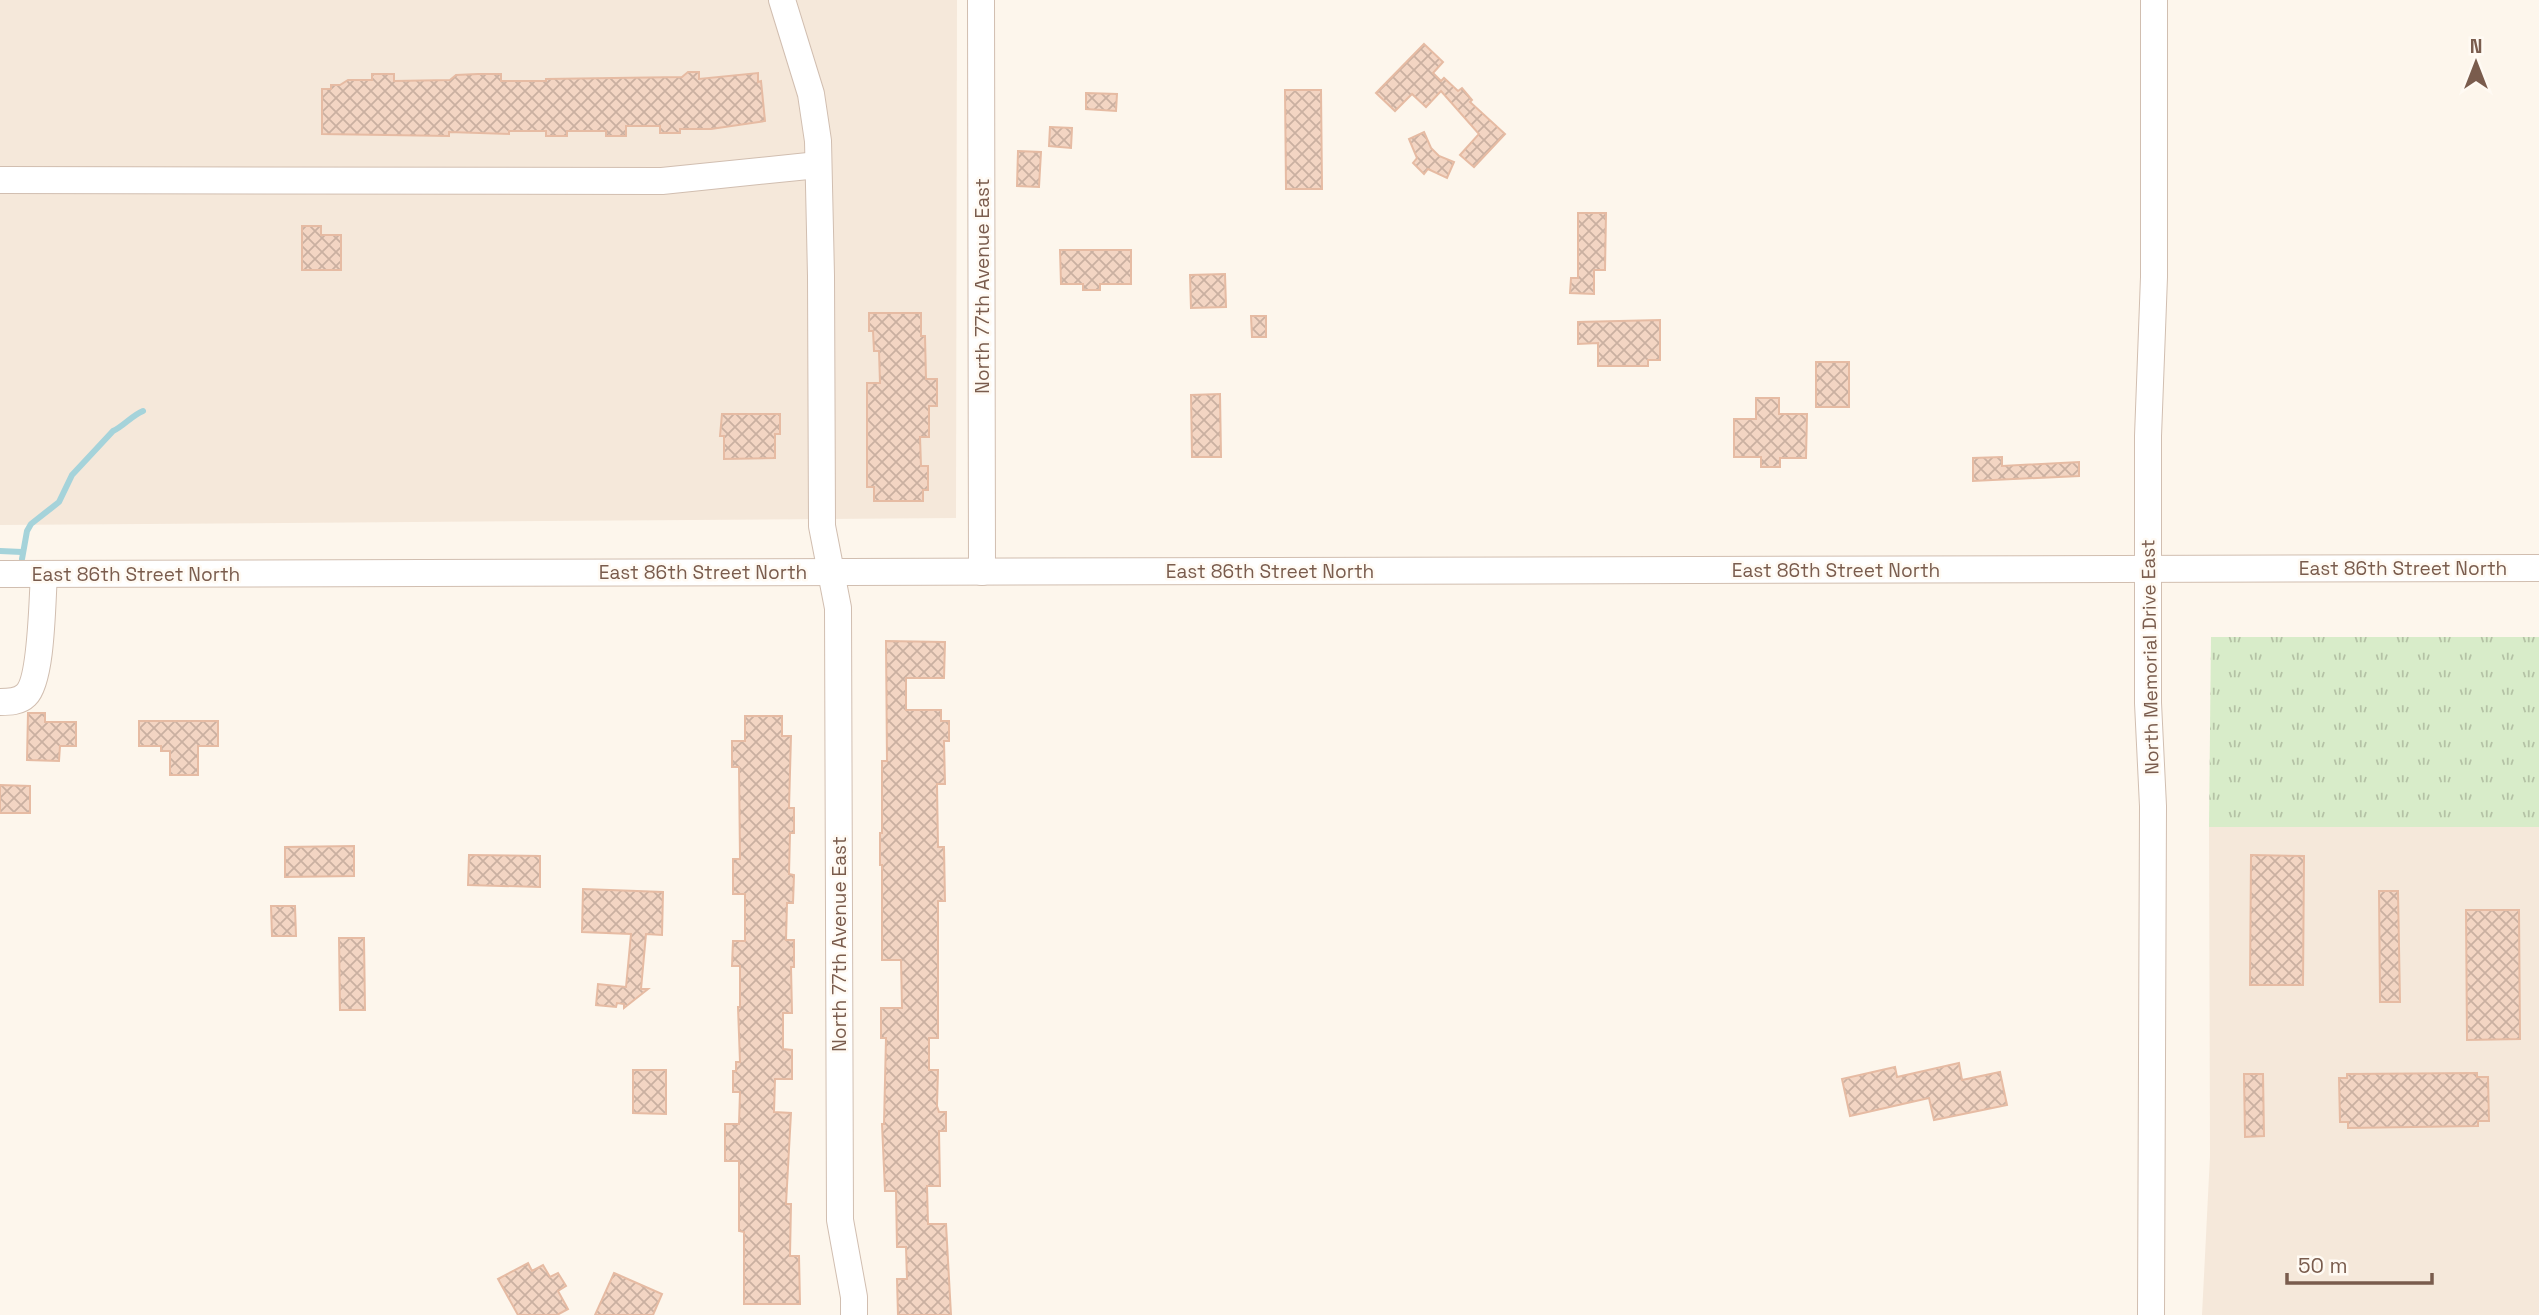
<svg xmlns="http://www.w3.org/2000/svg" width="2539" height="1315" font-family="'Space Grotesk',sans-serif">
<defs>
<pattern id="grass-tufts" width="24" height="20" patternUnits="userSpaceOnUse" patternTransform="scale(1.75)"><rect width="24" height="20" fill="#d8ecc9"/><path d="M3 7l-1-3M5 7V3M7 7l1-3M15 17l-1-3M17 17v-4M19 17l1-3" fill="none" stroke="#b4c2a5"/></pattern>
<pattern id="building-cross-hatch" width="8" height="8" patternUnits="userSpaceOnUse" patternTransform="scale(1.75)"><rect width="8" height="8" fill="#f3d5c3"/><path d="M0 0l8 8M0 8l8-8" fill="none" stroke="#cab0a1"/></pattern>
</defs>
<rect width="100%" height="100%" fill="#fdf6ec"/>
<!-- residential -->
<g fill="#f5e8da">
<polygon points="0,0 957,0 956,518 0,525"/>
<polygon points="2209,827 2539,827 2539,1315 2202,1315 2210,1156"/>
</g>
<!-- grass -->
<polygon fill="url(#grass-tufts)" points="2211,637 2539,637 2539,827 2209,827"/>
<g fill="none" stroke-linecap="round" stroke-linejoin="round">
<!-- stream -->
<g stroke="#a5d3da" stroke-width="6">
<polyline points="0,551 22,552"/>
<path d="M22,559L27,531L31,524L59,502L72,475L113,431C124,426 131,416 143,411"/>
</g>
</g>
<!-- building -->
<g fill="url(#building-cross-hatch)" stroke="#e6bba3" stroke-width="2">
<polygon points="1424,44 1443,62 1433,73 1441,81 1444,78 1458,91 1462,88 1472,100 1470,102 1505,134 1474,167 1460,155 1479,134 1441,91 1426,107 1412,94 1395,111 1376,93"/>
<polygon points="688,72 699,72 699,79 758,73 758,82 761,81 765,121 711,129 680,129 680,133 660,133 660,126 626,126 626,136 606,136 606,131 567,131 567,136 546,136 546,131 509,131 509,134 449,132 449,136 322,134 322,89 331,89 331,85 340,85 348,80 372,80 372,74 394,74 394,81 450,80 456,75 478,74 501,74 501,81 546,81 546,79 682,77"/>
<polygon points="1285,90 1321,90 1322,189 1286,189"/>
<polygon points="1086,93 1117,94 1116,111 1086,109"/>
<polygon points="1050,127 1072,128 1071,148 1049,146"/>
<polygon points="1424,132 1431,148 1439,156 1454,162 1447,178 1428,169 1424,174 1413,163 1417,158 1409,139"/>
<polygon points="1018,151 1041,152 1039,187 1017,186"/>
<polygon points="1578,213 1606,213 1605,270 1594,270 1594,294 1570,293 1571,278 1578,278"/>
<polygon points="302,226 321,226 321,235 341,235 341,270 302,270"/>
<polygon points="1060,250 1131,250 1131,284 1100,284 1100,290 1083,290 1083,284 1061,284"/>
<polygon points="1225,274 1226,307 1191,308 1190,275"/>
<polygon points="869,313 921,313 921,336 925,336 926,379 937,379 937,406 929,406 929,437 920,437 921,466 928,466 928,490 923,490 923,501 874,501 874,487 867,487 867,383 880,383 879,351 874,351 873,331 869,331"/>
<polygon points="1251,316 1266,316 1266,337 1252,337"/>
<polygon points="1660,320 1660,360 1648,360 1648,366 1598,366 1598,343 1578,344 1578,322"/>
<rect x="1816" y="362" width="33" height="45"/>
<polygon points="1220,394 1221,457 1192,457 1191,395"/>
<polygon points="1756,398 1779,398 1779,414 1807,414 1806,458 1780,458 1780,467 1761,467 1761,457 1734,457 1734,419 1756,419"/>
<polygon points="722,414 780,414 780,434 775,434 775,458 724,459 724,436 720,436"/>
<polygon points="2002,457 2002,466 2079,462 2079,476 1973,481 1973,458"/>
<polygon points="886,641 945,642 944,678 906,678 906,710 941,710 941,721 949,721 949,741 944,741 945,784 937,784 938,847 944,847 945,901 938,901 938,1038 929,1038 929,1070 938,1070 937,1106 939,1112 946,1112 946,1131 939,1131 940,1186 927,1186 928,1224 946,1224 951,1315 898,1315 897,1279 907,1279 906,1247 897,1247 896,1191 885,1191 882,1124 884,1124 886,1038 881,1038 881,1008 902,1008 901,960 882,960 882,865 880,865 880,833 882,833 882,761 887,761"/>
<polygon points="28,713 45,713 45,722 76,722 76,746 60,746 59,761 27,760"/>
<polygon points="745,716 782,716 782,736 791,736 789,808 794,808 794,833 790,833 789,874 794,875 793,903 787,903 786,940 794,940 794,967 791,967 792,1013 783,1013 783,1049 792,1050 792,1079 775,1079 774,1112 791,1113 786,1204 791,1204 790,1256 799,1256 800,1304 744,1304 744,1232 739,1231 739,1161 725,1161 725,1124 739,1124 740,1092 733,1092 733,1071 736,1071 736,1062 740,1062 738,1007 740,1007 740,966 732,966 733,941 745,941 745,894 733,894 733,859 740,859 739,767 732,767 732,741 745,741"/>
<polygon points="139,721 218,721 218,746 198,746 198,775 170,775 170,751 161,751 161,746 139,746"/>
<polygon points="0,785 30,786 30,813 0,813"/>
<polygon points="354,846 354,876 285,877 285,847"/>
<polygon points="469,855 540,856 540,887 468,885"/>
<polygon points="2251,855 2304,856 2303,985 2250,985"/>
<polygon points="583,889 663,892 662,935 646,934 641,989 648,989 624,1008 624,1004 617,1003 616,1007 596,1005 598,984 626,987 631,934 582,932"/>
<polygon points="2379,891 2398,891 2400,1002 2380,1002"/>
<polygon points="271,906 295,906 296,936 272,936"/>
<polygon points="2466,910 2519,910 2520,1039 2467,1040"/>
<polygon points="339,938 364,938 365,1010 340,1010"/>
<polygon points="1959,1063 1962,1080 2000,1072 2007,1105 1934,1120 1929,1098 1850,1116 1842,1079 1895,1067 1897,1077"/>
<polygon points="633,1070 666,1070 666,1114 633,1113"/>
<polygon points="2477,1073 2477,1077 2488,1077 2489,1121 2478,1121 2478,1126 2348,1128 2348,1122 2340,1122 2339,1078 2347,1078 2347,1074"/>
<polygon points="2244,1074 2263,1074 2264,1136 2245,1137"/>
<polygon points="528,1263 532,1271 543,1265 550,1277 558,1273 566,1286 558,1291 568,1309 557,1315 518,1315 498,1279"/>
<polygon points="614,1273 662,1294 653,1315 595,1315"/>
</g>
<g fill="none" stroke-linecap="round" stroke-linejoin="round">
<!-- minor casing -->
<g stroke="#d1beb0" stroke-width="28">
<g id="minor">
<polyline points="782,0 811,94 818,141 821,276 822,526 838,608 840,1220 854,1297 854,1315"/>
<polyline points="981,0 982,572"/>
<polyline points="0,180 662,181 818,165"/>
<polyline points="0,574 2539,568"/>
<path d="M0,702C9,702 19,702 26,695C42,680 42,600 44,575"/>
<polyline points="2151,1315 2153,806 2148,703 2148,436 2154,277 2154,0"/>
</g>
</g>
<!-- minor -->
<use href="#minor" stroke="#fff" stroke-width="26"/>
</g>
<g text-anchor="middle" dominant-baseline="central" stroke-width="5" stroke-linejoin="round" paint-order="stroke">
<!-- street labels -->
<g font-size="19" fill="#7a5c4d" stroke="#fffaf3">
<text transform="translate(982 286) rotate(-90)">North 77th Avenue East</text>
<text x="2403" y="568">East 86th Street North</text>
<text x="1836" y="570">East 86th Street North</text>
<text x="1270" y="571">East 86th Street North</text>
<text x="703" y="572">East 86th Street North</text>
<text x="136" y="574">East 86th Street North</text>
<text transform="translate(2150 657) rotate(-91)">North Memorial Drive East</text>
<text transform="translate(839 944) rotate(-90)">North 77th Avenue East</text>
</g>
</g>
<!-- north arrow -->
<g transform="translate(2476 63)" stroke="#fffaf3" stroke-width="5" paint-order="stroke">
<path d="M0-5L12 26L0 18L-12 26Z" fill="#7a5c4d"/>
<text y="-10" font-size="19" font-weight="bold" text-anchor="middle" fill="#7a5c4d">N</text>
</g>
<!-- scale -->
<path d="M2287 1273v10h145v-10" fill="none" stroke="#7a5c4d" stroke-width="3.5"/>
<text x="2298" y="1273" font-size="21" fill="#7a5c4d" stroke="#fffaf3" stroke-width="5" paint-order="stroke">50 m</text>
</svg>
